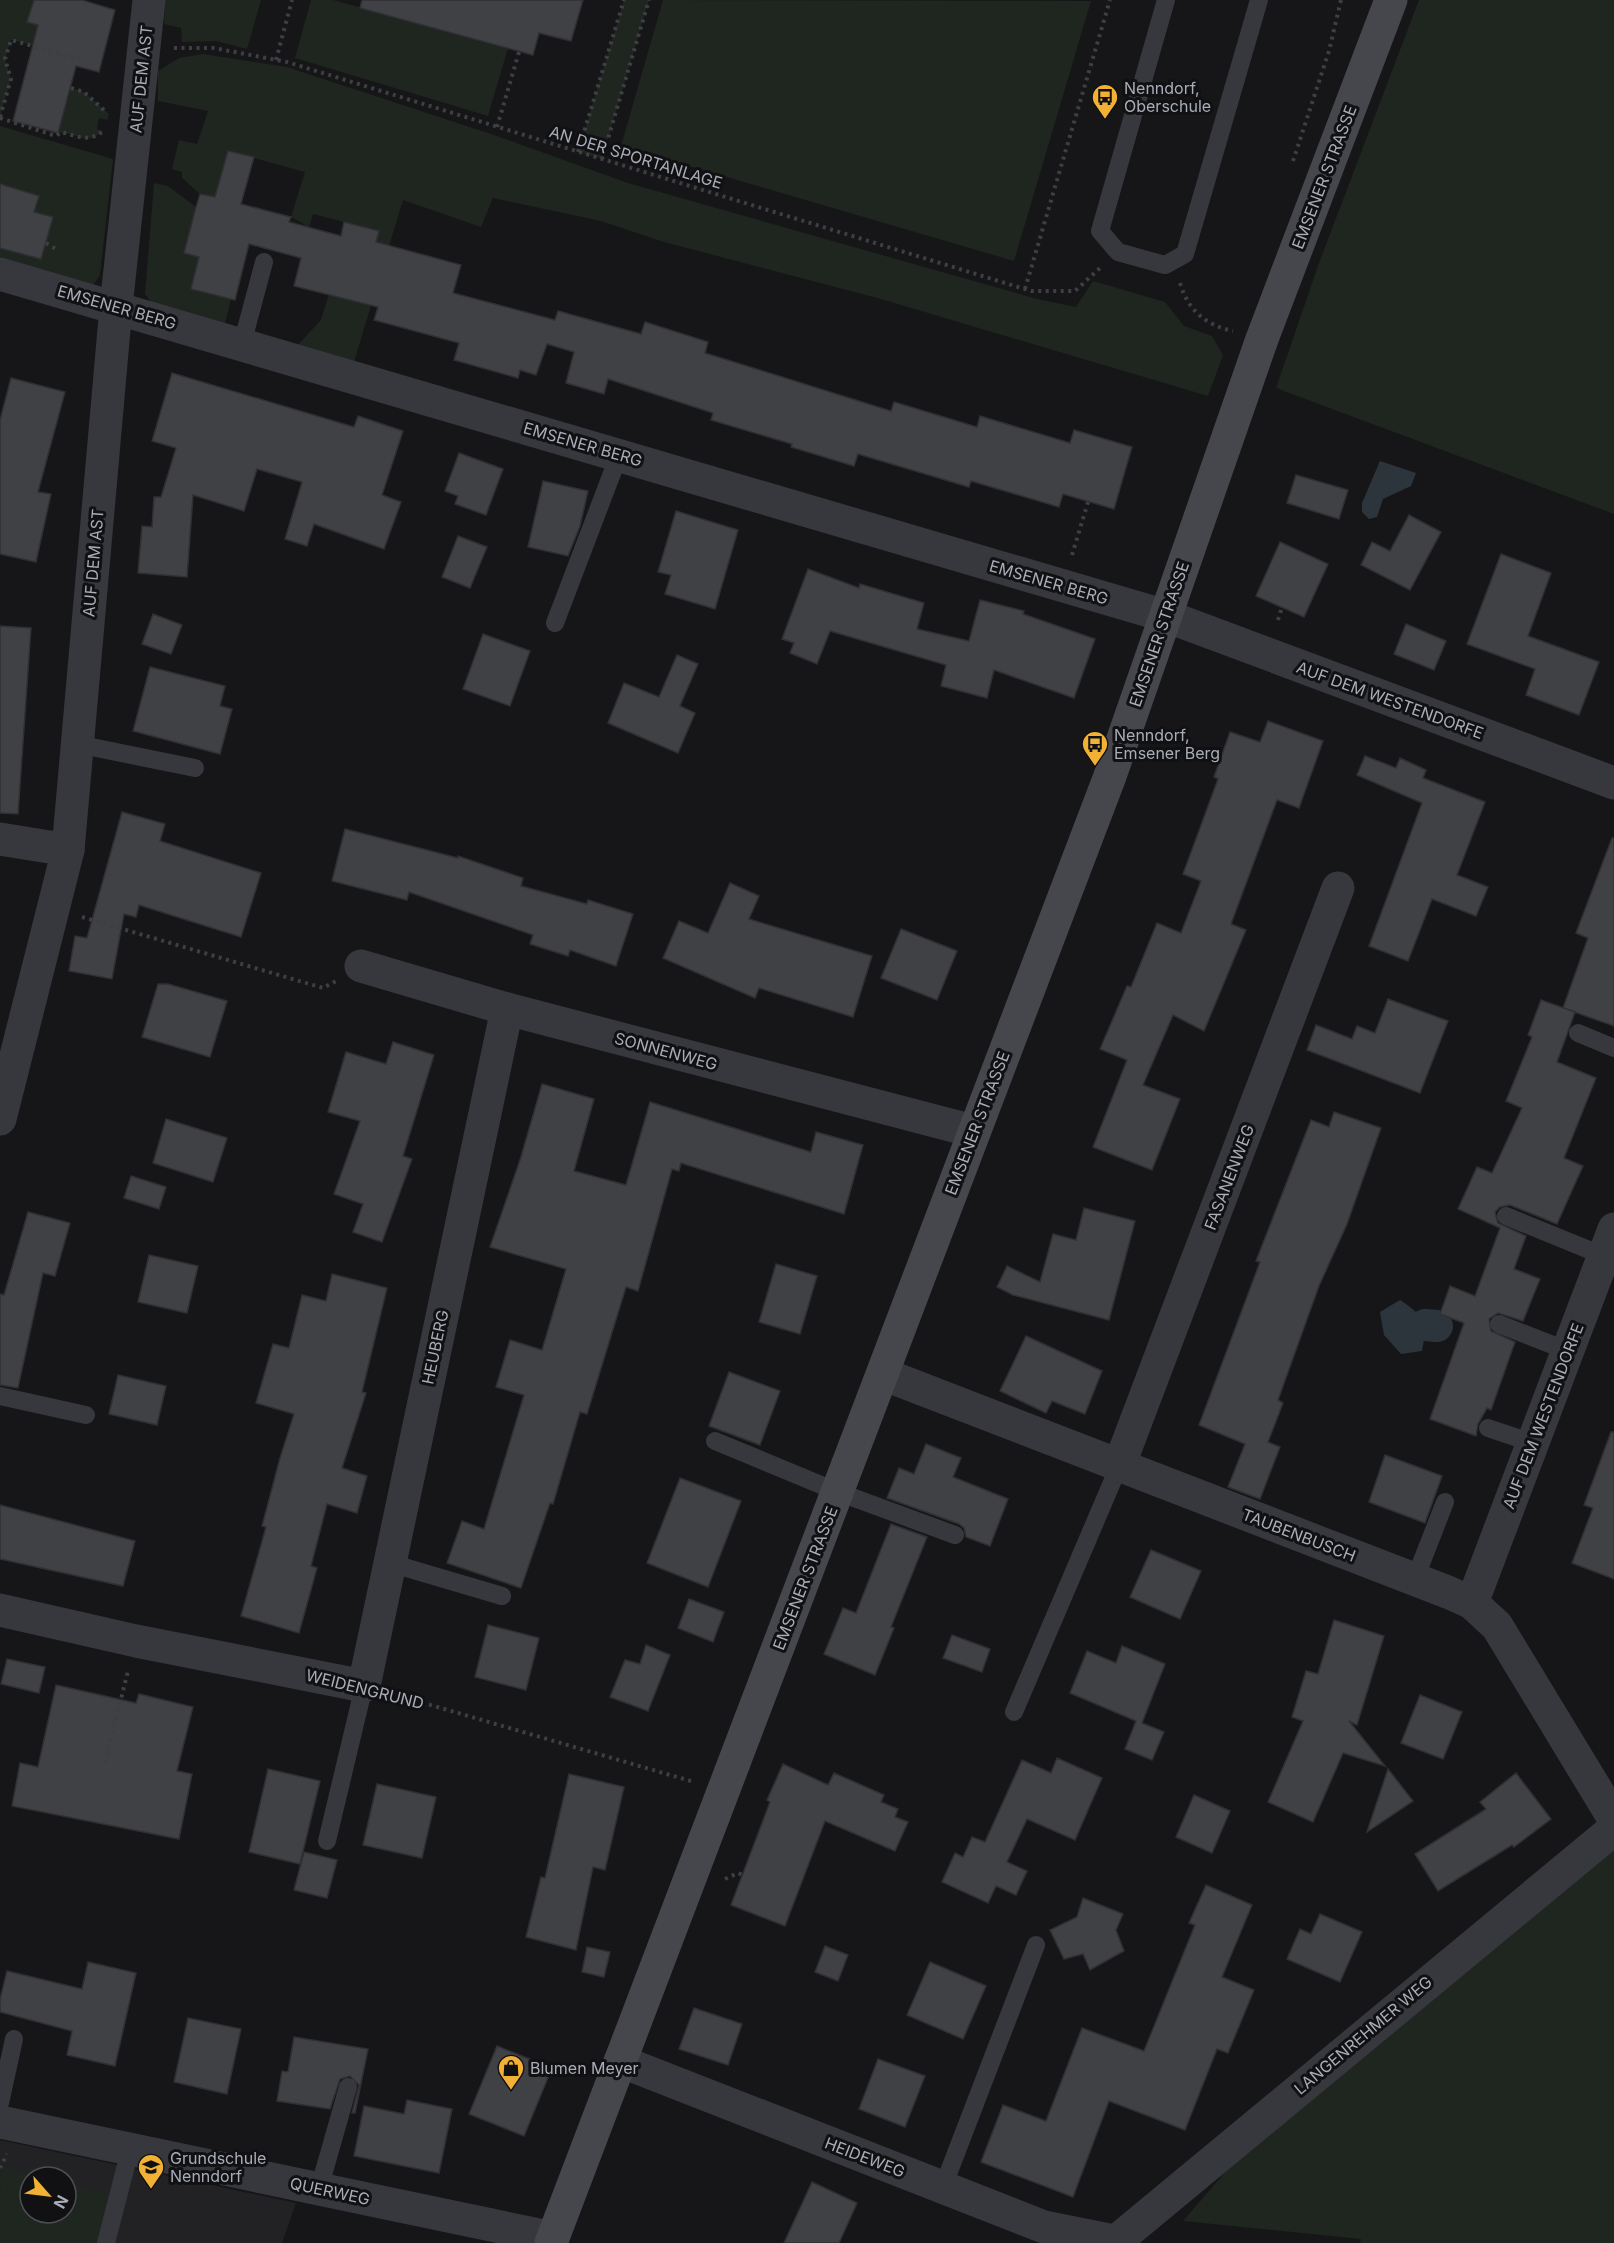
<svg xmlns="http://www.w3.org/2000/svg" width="1614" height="2243" font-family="Inter,sans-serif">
<rect width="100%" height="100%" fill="#161618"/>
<!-- built -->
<path fill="#222225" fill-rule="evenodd" d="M0,2140L296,2203L282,2243H0ZM30,2177H66V2213H30Z"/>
<!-- green -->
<g fill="#1e261f">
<polygon points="0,0 34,0 63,33 58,51 11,40 5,59 11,79 0,117"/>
<polygon points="165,0 261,0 247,49 216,41 182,42 181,28 164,24"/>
<polygon points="311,0 333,0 508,48 488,116 295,58"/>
<polygon points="624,0 649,0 602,159 578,152"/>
<polygon points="663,0 1091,1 1014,261 621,146"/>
<polygon points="1419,0 1614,0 1614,514 1276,388 1319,263"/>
<polygon points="203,54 287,67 494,135 628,183 1037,299 1076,307 1093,281 1165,302 1184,326 1212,336 1223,355 1208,396 881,299 664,242 601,221 493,198 481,227 403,200 354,362 297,346 321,320 329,294 361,302 379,231 313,214 309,227 291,217 305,172 228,151 217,198 200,194 182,178 182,172 172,169 179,140 197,144 208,111 158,101 158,71 179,58"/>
<path d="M71,88L84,92L109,114L107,120L99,118L97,129L103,131C85,147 78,132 58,133Z"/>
<polygon points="0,126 113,159 100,275 92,287 0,264"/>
<polygon points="154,183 168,186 196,207 184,252 199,257 191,289 231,299 224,327 152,303 145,294"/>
<polygon points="1614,1842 1614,2243 1360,2243 1361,2239 1183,2221 1227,2170"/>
<polygon points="1,2165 39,2177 30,2177 30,2213 66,2213 66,2184 118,2197 106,2243 0,2243"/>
</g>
<!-- water -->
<g fill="#2c353c">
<polygon points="1380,461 1416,473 1411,486 1383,499 1377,517 1369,519 1362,512 1362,503"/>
<path d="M1400,1300C1425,1317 1428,1321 1422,1351L1401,1354L1384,1335L1380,1312Z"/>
</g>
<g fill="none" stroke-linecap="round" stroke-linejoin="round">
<!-- canal -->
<polyline stroke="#2c353c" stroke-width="32" points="1425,1325 1437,1326"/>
</g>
<!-- building -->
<g fill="#404145" stroke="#303034" stroke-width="1.5">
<polygon points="34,0 82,0 115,10 99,72 76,66 58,133 13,121 38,25 27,22"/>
<polygon points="362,0 583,0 571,41 539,33 533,55 360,8"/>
<polygon points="228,151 254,157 241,204 291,217 289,222 341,236 344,222 379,231 376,242 461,265 453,293 555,320 558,311 641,334 645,322 708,342 705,353 891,411 894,402 977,427 980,416 1070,443 1074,430 1132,447 1114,509 1063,494 1059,507 971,481 969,487 858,454 854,466 791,447 792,444 711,420 713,413 608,379 604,394 566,383 574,352 547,344 536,375 520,370 518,378 454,360 459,343 374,320 378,307 294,286 301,258 249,244 235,300 191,289 199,257 184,253 196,207 200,194 215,197"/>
<polygon points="0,184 39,196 34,212 53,217 41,259 0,248"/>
<polygon points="172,373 354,427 358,416 403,431 382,495 401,502 384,549 314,524 307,546 285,539 302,482 257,469 244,511 193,495 187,577 138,573 142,526 152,527 154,497 161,497 176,448 152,441"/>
<polygon points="11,378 65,392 38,492 51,494 36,562 0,554 0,420"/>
<polygon points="459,453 503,469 486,515 455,504 458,496 445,491"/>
<polygon points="1296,475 1348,490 1339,519 1287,503"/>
<polygon points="543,481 588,491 580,526 568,556 528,547"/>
<polygon points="676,511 738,530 715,609 665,594 671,575 658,572"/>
<polygon points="1409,515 1441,532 1410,590 1361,565 1372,542 1390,551"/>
<polygon points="458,536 487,547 470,588 442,577"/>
<polygon points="1280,542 1328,564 1304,617 1256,596"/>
<polygon points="1501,554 1551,573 1528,636 1599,662 1579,715 1526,695 1535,669 1467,644"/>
<polygon points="808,569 859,588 860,584 924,603 917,629 969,641 980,600 1024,611 1023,614 1095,639 1074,698 994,670 987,698 941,686 946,665 830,631 817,664 790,653 794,643 782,639"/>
<polygon points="153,614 182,625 171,654 142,644"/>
<polygon points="1406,624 1446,641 1434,670 1394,654"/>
<polygon points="0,626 31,628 18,814 0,813"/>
<polygon points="483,634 530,651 510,706 463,689"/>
<polygon points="677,655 698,664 680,706 695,713 678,753 608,723 624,683 659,697"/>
<polygon points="150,667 225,686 220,706 232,709 220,754 133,731"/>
<polygon points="1268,721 1323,741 1299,808 1277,800 1231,924 1246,930 1204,1031 1173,1015 1143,1085 1180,1099 1152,1170 1093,1147 1127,1060 1100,1049 1127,986 1131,987 1157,923 1181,933 1201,881 1183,874 1218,779 1214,777 1230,732 1260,742"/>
<polygon points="1365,756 1396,768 1400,758 1426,770 1423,778 1485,802 1457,875 1488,887 1476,916 1432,899 1408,961 1369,946 1422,803 1357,775"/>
<polygon points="122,812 165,824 160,841 261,873 241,937 139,905 136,917 124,914 112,979 69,971 75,936 87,938"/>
<polygon points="345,829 458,858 458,856 523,878 521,886 587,904 588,900 633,914 616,966 570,950 568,956 530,944 533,935 409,892 407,900 332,881"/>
<polygon points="1612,838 1614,838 1614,1026 1563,1008 1588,938 1576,933"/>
<polygon points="730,883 759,896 749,919 872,956 853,1017 759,988 755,998 663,958 679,921 708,933"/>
<polygon points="901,929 957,951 937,1000 881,978"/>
<polygon points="158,984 168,984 227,1001 210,1057 142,1037"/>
<polygon points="1388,999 1448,1021 1420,1093 1307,1050 1316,1025 1352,1039 1357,1026 1375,1033"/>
<polygon points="1541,1000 1575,1012 1557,1062 1596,1078 1564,1158 1583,1166 1557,1224 1510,1205 1500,1207 1495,1212 1498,1223 1526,1236 1514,1269 1540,1279 1523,1321 1498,1313 1489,1319 1491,1331 1515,1342 1491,1410 1487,1408 1478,1424 1476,1436 1430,1419 1464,1323 1440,1314 1450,1286 1475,1296 1500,1228 1458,1209 1477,1167 1492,1173 1522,1108 1506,1101 1532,1037 1528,1035"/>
<polygon points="393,1042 434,1055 403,1156 412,1159 382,1242 353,1232 363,1204 334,1194 360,1121 328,1112 346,1052 386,1064"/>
<polygon points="542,1084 594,1099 574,1171 626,1185 650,1102 811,1152 816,1132 863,1145 844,1214 681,1163 679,1171 672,1169 638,1291 626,1287 587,1414 580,1412 553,1504 550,1503 521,1588 447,1563 462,1521 484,1529 524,1395 496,1387 510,1340 542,1350 566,1269 490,1247 521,1157"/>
<polygon points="1334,1112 1381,1128 1347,1224 1319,1286 1278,1400 1283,1403 1268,1442 1280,1447 1260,1499 1228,1487 1245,1444 1199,1425 1260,1262 1256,1261 1311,1120 1329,1127"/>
<polygon points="166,1119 227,1138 213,1182 153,1163"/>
<polygon points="131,1176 166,1187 159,1209 124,1198"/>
<polygon points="1084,1208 1135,1221 1109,1320 1013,1295 997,1287 1007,1266 1040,1282 1053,1234 1076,1240"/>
<polygon points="28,1212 70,1223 55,1276 43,1273 18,1388 0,1385 0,1294 4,1295"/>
<polygon points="149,1255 198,1266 187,1313 138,1302"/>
<polygon points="776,1264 817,1276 800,1334 759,1322"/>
<polygon points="332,1274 387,1288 362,1392 366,1393 342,1468 367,1476 357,1513 327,1504 311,1566 317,1568 299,1633 241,1616 266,1527 262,1526 280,1458 294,1414 256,1403 273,1344 289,1348 302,1295 326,1301"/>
<polygon points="1026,1336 1102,1371 1085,1414 1052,1401 1046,1413 1000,1391"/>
<polygon points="729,1372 780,1391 760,1445 709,1426"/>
<polygon points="118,1375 166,1386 157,1425 109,1414"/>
<polygon points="1611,1432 1614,1432 1614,1579 1572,1563 1593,1508 1584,1505"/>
<polygon points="926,1444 961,1458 953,1477 1008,1499 990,1546 966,1537 964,1528 959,1524 887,1498 899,1468 914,1474"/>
<polygon points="1385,1455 1442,1476 1425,1523 1369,1502"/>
<polygon points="680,1478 741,1501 708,1587 647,1563"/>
<polygon points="0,1505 135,1541 123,1586 0,1559"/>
<polygon points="891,1524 927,1537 891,1627 894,1628 875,1675 824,1654 843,1608 856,1613"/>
<polygon points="1151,1550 1201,1571 1180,1619 1130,1597"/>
<polygon points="689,1599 724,1612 713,1642 678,1628"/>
<polygon points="1334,1620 1384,1636 1357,1725 1349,1721 1385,1766 1343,1753 1313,1822 1268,1802 1303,1721 1292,1717 1306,1671 1318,1674"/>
<polygon points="488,1625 539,1638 526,1690 475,1677"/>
<polygon points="952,1635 990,1649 982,1672 943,1658"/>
<polygon points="646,1645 670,1655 648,1711 610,1697 625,1660 640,1664"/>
<polygon points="1122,1646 1165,1664 1142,1723 1164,1732 1152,1760 1125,1749 1136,1721 1070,1693 1087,1651 1116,1663"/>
<polygon points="7,1659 45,1667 39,1693 1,1684"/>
<polygon points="56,1685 136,1703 139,1694 193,1707 177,1771 192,1774 179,1839 12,1806 20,1763 38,1767"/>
<polygon points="1420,1695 1462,1712 1443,1759 1401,1743"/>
<polygon points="1057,1758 1102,1778 1075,1840 1027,1819 1007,1862 1027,1871 1016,1895 996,1886 988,1903 942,1882 955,1853 963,1857 972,1837 985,1842 1022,1760 1051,1773"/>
<polygon points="783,1764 828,1785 834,1773 884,1795 881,1802 898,1809 895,1817 908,1822 895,1851 825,1821 785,1926 731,1905 770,1802 767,1800"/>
<polygon points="268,1769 320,1781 300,1864 249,1852"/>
<polygon points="1388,1769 1413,1801 1367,1832"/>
<polygon points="1516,1773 1551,1819 1514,1847 1512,1845 1438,1891 1415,1854 1486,1809 1480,1802"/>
<polygon points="569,1774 624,1787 605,1870 593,1867 576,1950 526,1937 541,1877 545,1878"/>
<polygon points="377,1784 436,1797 422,1858 363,1845"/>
<polygon points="1194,1795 1230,1811 1212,1853 1176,1837"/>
<polygon points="304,1852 337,1860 327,1898 294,1890"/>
<polygon points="1206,1885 1252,1905 1222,1977 1254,1990 1228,2053 1217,2049 1185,2130 1109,2101 1073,2197 981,2162 1003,2105 1046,2121 1082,2028 1144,2051 1195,1925 1189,1923"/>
<polygon points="1083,1898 1123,1914 1116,1930 1124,1951 1090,1970 1083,1954 1064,1959 1050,1930 1077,1917"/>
<polygon points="1320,1914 1362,1932 1340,1982 1287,1959 1300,1929 1311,1934"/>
<polygon points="825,1946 848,1955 838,1981 815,1972"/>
<polygon points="587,1947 610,1952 604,1977 582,1972"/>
<polygon points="88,1962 136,1973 115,2066 67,2055 72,2031 0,2012 0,1999 7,1971 82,1989"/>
<polygon points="930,1962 986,1986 963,2039 907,2015"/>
<polygon points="694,2008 742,2024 728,2065 679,2049"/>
<polygon points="188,2018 241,2029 227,2094 174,2082"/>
<polygon points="294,2037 368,2049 355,2113 352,2113 359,2085 350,2076 340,2079 330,2109 277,2101 282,2071 288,2072"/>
<polygon points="497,2046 552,2068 524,2136 469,2114"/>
<polygon points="878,2059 925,2076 905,2127 859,2109"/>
<polygon points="407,2100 452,2109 439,2173 354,2156 364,2106 404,2114"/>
<polygon points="812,2182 857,2203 839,2243 784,2243"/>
</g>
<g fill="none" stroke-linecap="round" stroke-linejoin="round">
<!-- path -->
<g stroke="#3d3f44" stroke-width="4" stroke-dasharray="3 4.5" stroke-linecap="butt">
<polyline points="174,48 214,48 287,62 1031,291 1075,291 1100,268"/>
<polyline points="276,60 292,0"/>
<polyline points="71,88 84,92 105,111"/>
<polyline points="0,117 11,79 5,59 11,40 79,59"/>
<path d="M0,118L56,136L61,132C77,136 89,143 103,131"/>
<polyline points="497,127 519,52"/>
<polyline points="578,152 624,0"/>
<polyline points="602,159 649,0"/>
<polyline points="1293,161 1329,51 1341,0"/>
<polyline points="46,243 56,249"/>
<path d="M1180,283C1188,310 1205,325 1233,331"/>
<polyline points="1025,289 1110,0"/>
<polyline points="1072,555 1088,502"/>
<polyline points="1278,620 1282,607"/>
<polyline points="82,917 323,988 336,981"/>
<polyline points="393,1694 694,1782"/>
<polyline points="105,1763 128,1671"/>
<polyline points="725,1879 738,1873 743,1875"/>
<polyline points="0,2168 7,2154"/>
</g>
<!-- lane -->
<g stroke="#37383d" stroke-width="18">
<polyline points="1166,0 1100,231 1118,252 1165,265 1185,254 1259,0"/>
<polyline points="242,344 264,262"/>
<polyline points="555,623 619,455"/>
<polyline points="77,744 195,768"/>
<polyline points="1578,1033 1614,1048"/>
<polyline points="1506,1216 1604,1256"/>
<polyline points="1499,1324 1568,1351"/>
<polyline points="0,1396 86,1415"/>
<polyline points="1488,1428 1533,1443"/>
<polyline points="715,1441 838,1492 955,1535"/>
<polyline points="390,1563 502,1596"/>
<polyline points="1415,1579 1445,1502"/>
<polyline points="1014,1712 1119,1466"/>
<polyline points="327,1841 364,1686"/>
<polyline points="0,2103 14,2039"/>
<polyline points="943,2187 1036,1945"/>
<polyline points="319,2189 348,2087"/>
<polyline points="106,2243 130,2150"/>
</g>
<!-- street -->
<g stroke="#37383d" stroke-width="33">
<polyline points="0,274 1166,616 1614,783"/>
<polyline points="0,839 68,850"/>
<polyline points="361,966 507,1009 973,1131"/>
<polyline points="0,1119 68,850 116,307 149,0"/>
<polyline points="883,1374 1450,1593 1472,1603 1497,1626 1614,1819"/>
<polyline points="1119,1466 1338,888"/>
<polyline points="1472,1603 1614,1229"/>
<polyline points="0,1610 136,1641 364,1686 507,1009"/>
<polyline points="620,2061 1044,2227 1114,2241"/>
<polyline points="0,2122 553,2238"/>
<polyline points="1114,2243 1614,1829"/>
</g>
<!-- secondary -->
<polyline stroke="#45474d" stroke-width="33" points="551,2243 1110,776 1262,339 1391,0"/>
</g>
<!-- icons -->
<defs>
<g id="bus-pin" transform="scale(1.35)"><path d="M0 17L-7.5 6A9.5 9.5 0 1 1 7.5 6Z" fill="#f2b134" stroke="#111113"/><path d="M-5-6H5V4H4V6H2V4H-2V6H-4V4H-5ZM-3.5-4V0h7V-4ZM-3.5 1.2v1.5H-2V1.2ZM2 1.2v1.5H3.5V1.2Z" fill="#111"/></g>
<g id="shop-pin" transform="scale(1.35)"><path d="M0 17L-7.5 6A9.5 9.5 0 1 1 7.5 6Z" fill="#f2b134" stroke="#111113"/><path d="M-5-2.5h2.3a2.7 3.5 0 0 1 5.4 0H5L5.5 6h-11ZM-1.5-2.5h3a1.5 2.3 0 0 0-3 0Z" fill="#111"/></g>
<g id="school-pin" transform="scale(1.35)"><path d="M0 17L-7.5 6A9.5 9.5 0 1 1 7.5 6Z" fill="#f2b134" stroke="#111113"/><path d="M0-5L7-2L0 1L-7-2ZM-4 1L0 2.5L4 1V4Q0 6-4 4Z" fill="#111"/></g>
</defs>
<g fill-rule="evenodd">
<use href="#bus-pin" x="1105" y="97"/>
<use href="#bus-pin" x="1095" y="744"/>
<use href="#shop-pin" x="511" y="2068"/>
<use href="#school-pin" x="151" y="2167"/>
</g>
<g text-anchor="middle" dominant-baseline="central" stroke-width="6" stroke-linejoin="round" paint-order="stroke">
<!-- street labels -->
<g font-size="16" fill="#a8adb8" stroke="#111113">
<text transform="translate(141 79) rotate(-84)">AUF DEM AST</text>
<text transform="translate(636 157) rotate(17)">AN DER SPORTANLAGE</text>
<text transform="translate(1324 177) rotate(-69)">EMSENER STRASSE</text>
<text transform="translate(117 307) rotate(16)">EMSENER BERG</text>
<text transform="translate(583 444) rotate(16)">EMSENER BERG</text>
<text transform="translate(93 563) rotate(-85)">AUF DEM AST</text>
<text transform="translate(1049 582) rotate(16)">EMSENER BERG</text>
<text transform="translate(1159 634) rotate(-71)">EMSENER STRASSE</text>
<text transform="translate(1390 700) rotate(20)">AUF DEM WESTENDORFE</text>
<text transform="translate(666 1051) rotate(15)">SONNENWEG</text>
<text transform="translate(977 1123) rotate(-69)">EMSENER STRASSE</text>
<text transform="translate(1229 1177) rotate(-69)">FASANENWEG</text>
<text transform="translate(435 1347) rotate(-78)">HEUBERG</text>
<text transform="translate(1543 1416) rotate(-69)">AUF DEM WESTENDORFE</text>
<text transform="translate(1299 1535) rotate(21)">TAUBENBUSCH</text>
<text transform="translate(805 1578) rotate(-69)">EMSENER STRASSE</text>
<text transform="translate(365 1689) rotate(14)">WEIDENGRUND</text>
<text transform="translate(1363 2035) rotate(-40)">LANGENREHMER WEG</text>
<text transform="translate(865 2157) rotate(21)">HEIDEWEG</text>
<text transform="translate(330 2191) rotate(12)">QUERWEG</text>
</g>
<!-- poi labels -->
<g font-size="16" fill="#a8adb8" stroke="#111113" text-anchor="start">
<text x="1124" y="88">Nenndorf,<tspan x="1124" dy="18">Oberschule</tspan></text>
<text x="1114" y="735">Nenndorf,<tspan x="1114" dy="18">Emsener Berg</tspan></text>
<text x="530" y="2068">Blumen Meyer</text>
<text x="170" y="2158">Grundschule<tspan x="170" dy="18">Nenndorf</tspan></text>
</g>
</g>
<!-- north arrow -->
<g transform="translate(48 2195) rotate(118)"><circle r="28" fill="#111113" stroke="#4d4f55" stroke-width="1.5"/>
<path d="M0-4.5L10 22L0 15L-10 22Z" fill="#f2b134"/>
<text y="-9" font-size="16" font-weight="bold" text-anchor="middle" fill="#a8adb8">N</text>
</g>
</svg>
